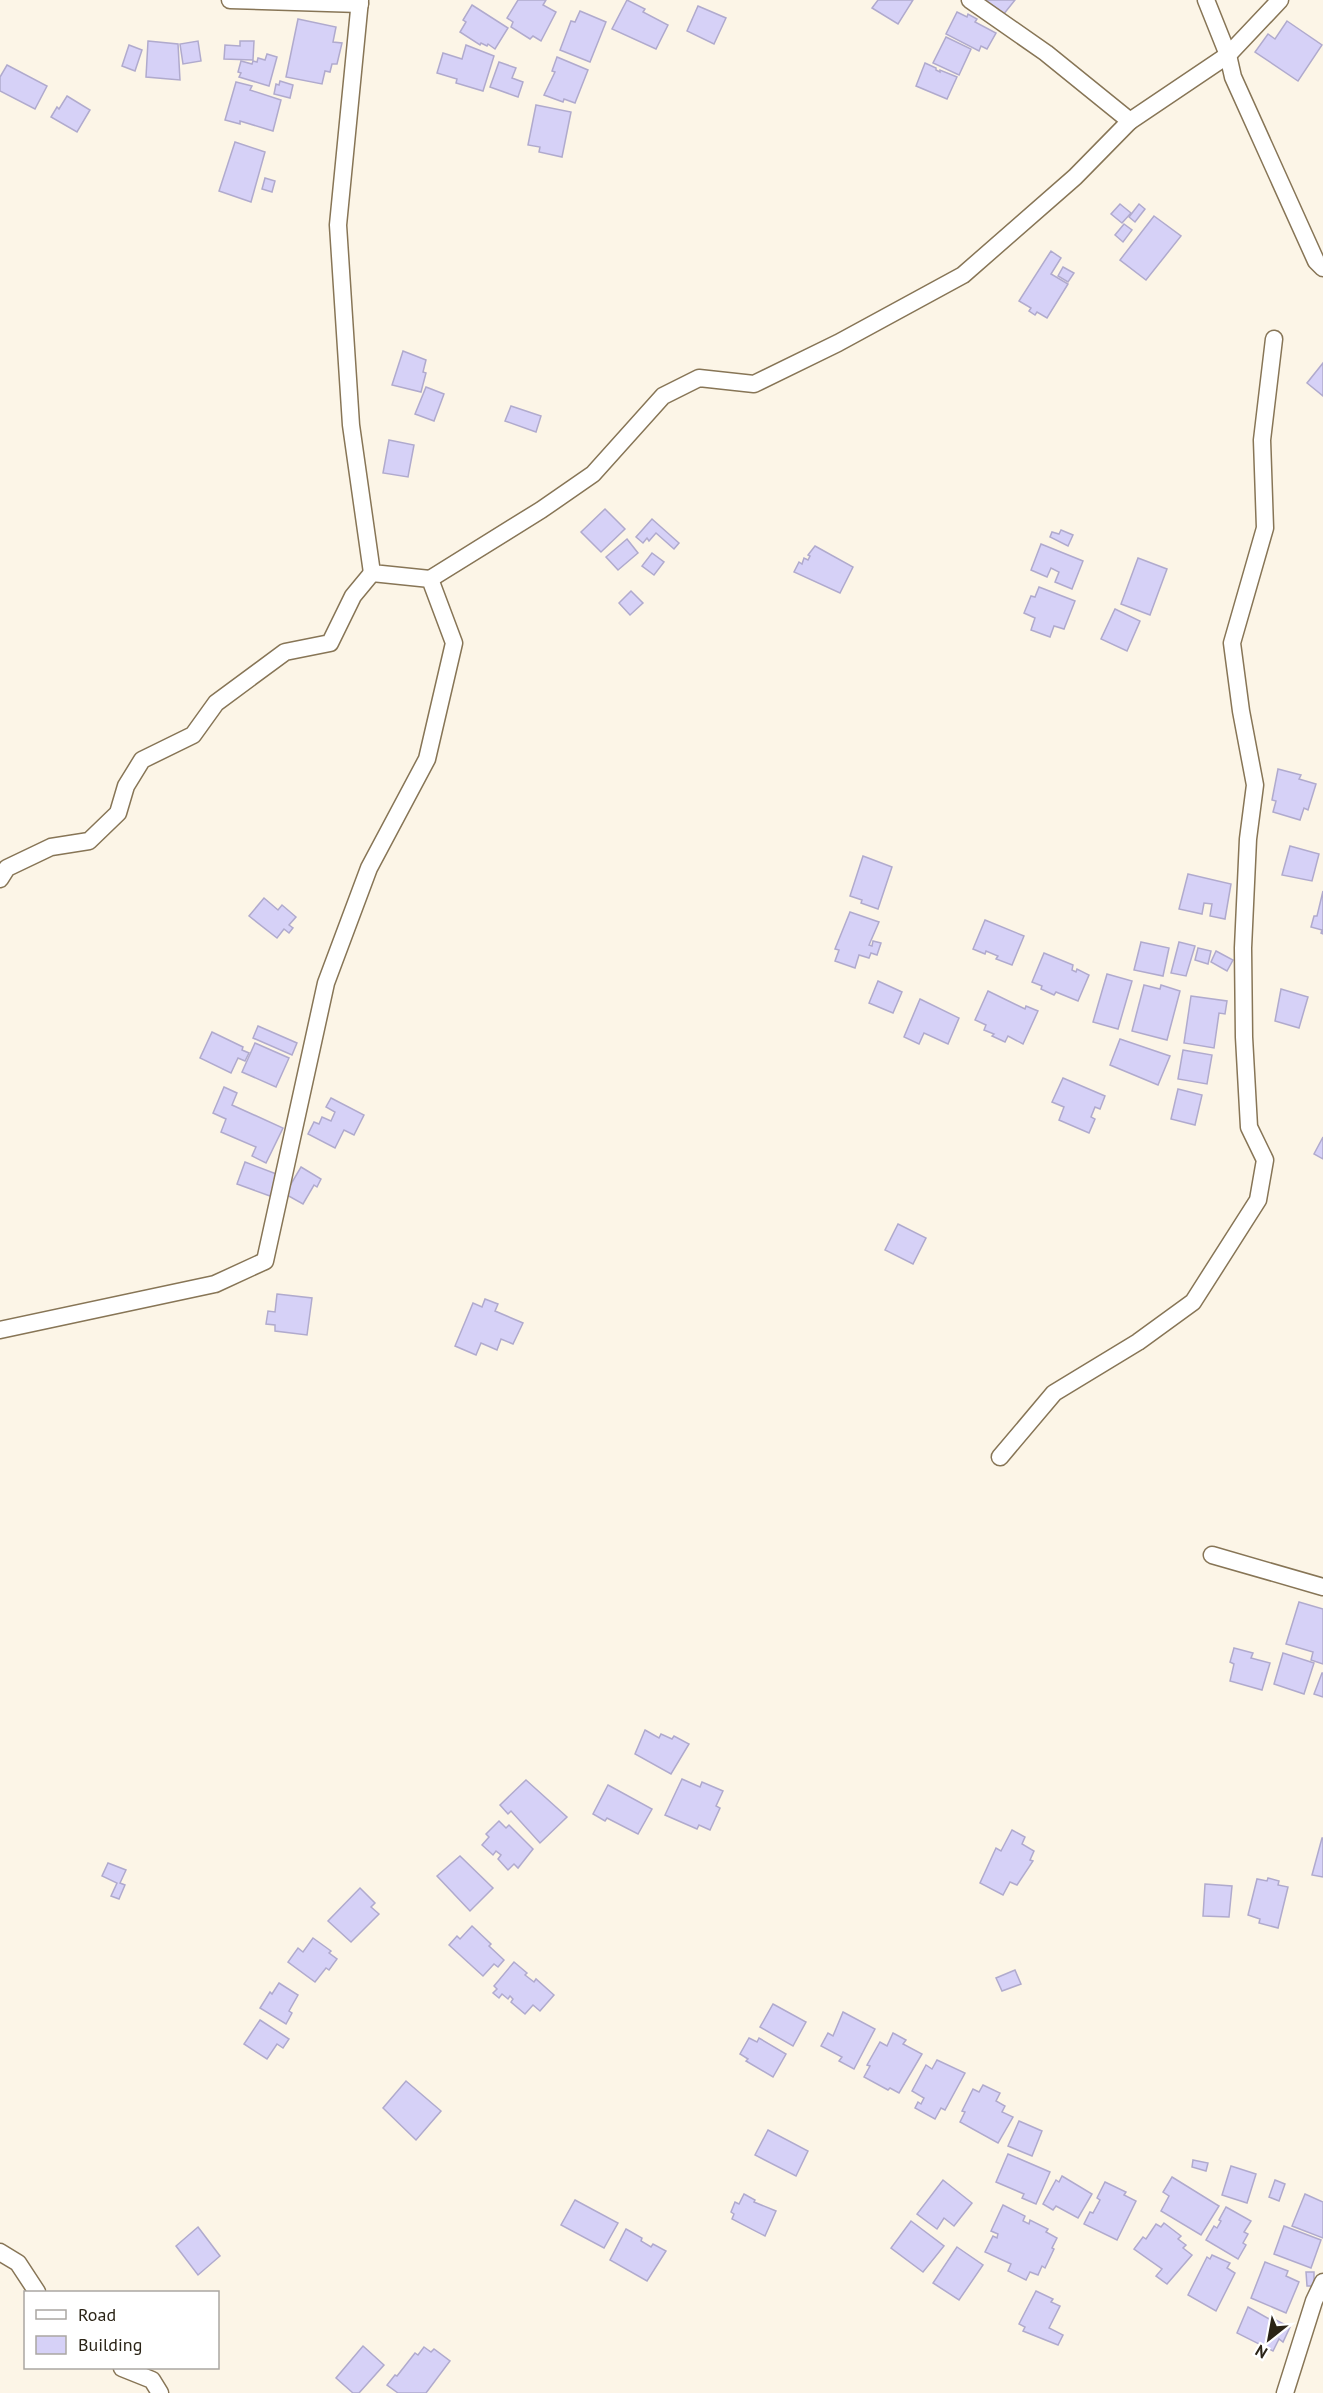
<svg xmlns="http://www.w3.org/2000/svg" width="1323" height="2393" font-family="'PT Sans',sans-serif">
<rect width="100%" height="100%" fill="#fcf5e7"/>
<!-- building -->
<g fill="#d6d1f7" stroke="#b0aacd" stroke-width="1.5">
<polygon points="518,0 546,0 543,5 556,12 541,41 533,36 530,39 511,27 513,22 507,18"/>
<polygon points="627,0 645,9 643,12 668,25 656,49 612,29"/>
<polygon points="878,0 913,0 898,24 872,8"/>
<polygon points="986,0 1015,0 1003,15 985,2"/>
<polygon points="472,5 508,28 495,49 488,44 487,46 481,43 480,45 460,32 466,22 463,20"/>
<polygon points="698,6 726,18 714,44 687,31"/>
<polygon points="580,11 606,22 590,62 560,50 571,21 575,22"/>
<polygon points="957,12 967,17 968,14 977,19 975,22 996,33 987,49 981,46 979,51 946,34"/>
<polygon points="298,19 336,27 333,42 342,43 337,64 332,64 330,72 325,71 322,84 286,77"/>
<polygon points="1287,21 1322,45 1298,81 1255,52 1268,34 1275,39"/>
<polygon points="946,37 971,49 959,75 933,63"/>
<polygon points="148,41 178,44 180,80 146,77"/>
<polygon points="198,41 201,61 183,64 180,44"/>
<polygon points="240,41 254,41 253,60 224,59 225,45 240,46"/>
<polygon points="129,45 142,50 135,71 122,66"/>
<polygon points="466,45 494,56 483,91 456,83 457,79 437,73 443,53 462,59"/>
<polygon points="267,54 277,57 269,86 239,77 241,73 238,72 241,61 252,64 253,61 257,62 258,58 265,60"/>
<polygon points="557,57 588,70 575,103 564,99 563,102 544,95 555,72 552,71"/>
<polygon points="499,62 516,68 512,78 523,82 518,97 490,87"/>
<polygon points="925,63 936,68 936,70 940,72 940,70 957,77 947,99 916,86"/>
<polygon points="7,65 47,86 35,109 0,91 0,77"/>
<polygon points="280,81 293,85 290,98 274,94 276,84 279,85"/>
<polygon points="236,82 252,86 250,90 281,100 273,131 240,121 240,124 225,120"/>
<polygon points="67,96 90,110 77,132 51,117 57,107 59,109"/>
<polygon points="536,105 571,112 562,157 539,152 540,147 528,145"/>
<polygon points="235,142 265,152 251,202 219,191"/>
<polygon points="265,178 275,181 272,192 262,189"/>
<polygon points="1120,204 1131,213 1122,223 1111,214"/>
<polygon points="1139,204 1145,209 1135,222 1129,217"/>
<polygon points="1154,216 1181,236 1146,280 1120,260"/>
<polygon points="1124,224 1132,230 1123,242 1115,235"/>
<polygon points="1051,251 1061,258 1051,274 1068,284 1047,318 1037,312 1035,315 1029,311 1031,308 1019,301"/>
<polygon points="1063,267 1074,273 1068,282 1058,276"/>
<polygon points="403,351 426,360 423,372 426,373 421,392 392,385"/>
<polygon points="1323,363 1323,396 1307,383"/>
<polygon points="426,387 444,394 434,421 415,414"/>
<polygon points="511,406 541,416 536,432 505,421"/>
<polygon points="389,440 414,445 408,477 383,473"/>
<polygon points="605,509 625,529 601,552 581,532"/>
<polygon points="652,519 679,543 674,549 656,533 649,541 647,538 643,543 636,537"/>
<polygon points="1061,530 1073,535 1068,546 1050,537 1052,532 1059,534"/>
<polygon points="627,539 638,553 618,570 606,557"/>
<polygon points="1041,544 1083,561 1072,589 1055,582 1059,572 1051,568 1047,577 1031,570"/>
<polygon points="815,546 853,567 840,593 794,572 799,562 802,564 804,558 808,560 810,556 808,555"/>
<polygon points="652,553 664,562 654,575 642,566"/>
<polygon points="1138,558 1167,569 1150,615 1121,604"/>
<polygon points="1039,587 1075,601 1064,629 1054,626 1050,637 1031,630 1035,618 1024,613 1031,596 1035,597"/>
<polygon points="631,591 643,603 630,615 619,603"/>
<polygon points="1115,609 1140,621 1127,651 1101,639"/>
<polygon points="1278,769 1301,775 1299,779 1316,784 1308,810 1304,808 1300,820 1273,812 1276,801 1272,800"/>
<polygon points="1290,846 1319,854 1312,881 1282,875"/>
<polygon points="863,856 892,867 878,909 861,903 862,900 850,896"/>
<polygon points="1188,874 1231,884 1225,919 1210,916 1212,904 1204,903 1202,914 1179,909"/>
<polygon points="1323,891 1323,934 1321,933 1322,930 1311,927 1314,916 1317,916"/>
<polygon points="264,898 278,910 282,905 296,917 289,925 293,928 289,933 284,929 277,938 249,916"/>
<polygon points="850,912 879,922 869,945 872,946 873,941 881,943 877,955 871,953 869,958 859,955 855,968 835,961 839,950 835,949"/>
<polygon points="985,920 1024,936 1012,965 996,959 998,956 986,951 985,954 973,949"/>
<polygon points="1141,942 1169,948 1163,976 1134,970"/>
<polygon points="1179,942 1195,946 1186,976 1171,973"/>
<polygon points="1198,948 1211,951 1208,964 1195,960"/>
<polygon points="1216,951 1233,960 1227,971 1211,962"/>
<polygon points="1044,953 1073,965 1072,970 1076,972 1077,969 1089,975 1078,1001 1056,992 1054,995 1041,989 1042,986 1032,982"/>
<polygon points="1107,974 1132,981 1118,1029 1093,1022"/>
<polygon points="878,981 902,992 893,1013 869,1003"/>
<polygon points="1144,985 1160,989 1161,985 1180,991 1167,1040 1132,1031"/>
<polygon points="1281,989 1308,997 1299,1028 1275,1021"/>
<polygon points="988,991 1025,1009 1026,1006 1038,1011 1023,1044 1008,1036 1005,1042 992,1036 994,1034 984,1030 986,1025 975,1020"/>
<polygon points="1191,996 1227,1001 1225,1014 1219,1013 1214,1048 1184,1043"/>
<polygon points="920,999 959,1018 948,1044 924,1033 919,1044 904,1037"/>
<polygon points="258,1026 297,1043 292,1055 253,1038"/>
<polygon points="212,1032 243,1047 242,1050 249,1053 245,1061 238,1058 231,1073 200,1058"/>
<polygon points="1120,1039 1170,1056 1158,1085 1110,1065"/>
<polygon points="255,1043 289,1058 276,1087 242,1072"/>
<polygon points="1183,1050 1212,1055 1207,1084 1178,1079"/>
<polygon points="1063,1078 1105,1096 1100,1109 1095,1107 1091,1117 1095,1119 1089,1133 1059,1120 1064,1107 1052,1102"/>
<polygon points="224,1087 237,1093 232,1105 283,1128 266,1163 252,1156 256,1147 221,1132 226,1119 213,1113"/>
<polygon points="1178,1089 1202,1095 1195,1125 1171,1119"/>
<polygon points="331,1098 364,1115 354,1135 344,1130 335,1148 308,1134 314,1122 319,1124 322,1117 331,1121 335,1112 326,1107"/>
<polygon points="1323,1137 1323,1159 1314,1154"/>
<polygon points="245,1162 279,1175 270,1196 237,1184"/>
<polygon points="301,1167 321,1179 317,1187 314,1185 303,1204 285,1194"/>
<polygon points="898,1224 926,1238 913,1264 885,1250"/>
<polygon points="277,1294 312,1298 307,1335 275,1331 275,1325 266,1324 268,1311 275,1312"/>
<polygon points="485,1299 498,1304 495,1311 523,1323 513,1344 501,1339 497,1350 481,1343 476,1355 455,1346 473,1303 482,1307"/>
<polygon points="1299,1602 1323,1609 1323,1664 1311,1660 1313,1652 1286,1644"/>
<polygon points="1234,1648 1253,1653 1251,1658 1270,1663 1262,1690 1230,1681 1234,1664 1230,1662"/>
<polygon points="1283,1653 1314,1663 1304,1694 1274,1684"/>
<polygon points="1322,1673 1323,1673 1323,1697 1314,1694"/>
<polygon points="645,1730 659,1738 661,1734 672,1739 674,1736 689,1744 671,1774 635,1754"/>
<polygon points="682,1779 700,1787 702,1782 723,1791 716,1806 720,1808 710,1830 699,1825 697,1829 665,1815"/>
<polygon points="526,1780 567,1817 540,1843 511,1811 508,1814 500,1805"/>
<polygon points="608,1785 652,1809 638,1834 607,1818 605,1821 593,1814"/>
<polygon points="499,1821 506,1828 509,1825 533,1849 518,1868 514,1864 508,1870 498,1859 501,1855 496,1851 493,1855 482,1845 489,1837 486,1834"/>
<polygon points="1012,1830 1025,1837 1022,1844 1034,1851 1030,1860 1033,1861 1017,1885 1010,1882 1003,1895 980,1883 996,1848 1001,1851"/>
<polygon points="1322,1838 1323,1838 1323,1877 1312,1875"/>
<polygon points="460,1856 493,1888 470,1911 437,1876"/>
<polygon points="108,1863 126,1870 120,1883 125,1885 119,1899 111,1896 117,1883 102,1876"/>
<polygon points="1268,1878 1279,1881 1278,1885 1288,1887 1278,1928 1259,1923 1260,1919 1248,1915 1257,1879 1267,1881"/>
<polygon points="1205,1884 1232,1886 1229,1917 1203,1916"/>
<polygon points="360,1888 375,1903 371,1907 379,1914 351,1942 328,1921"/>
<polygon points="472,1926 491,1944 489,1946 504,1960 498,1967 494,1964 483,1976 449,1945 457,1936 460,1939"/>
<polygon points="313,1938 331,1951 329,1953 337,1959 329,1970 326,1968 315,1982 288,1962 298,1948 303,1952"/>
<polygon points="514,1962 527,1973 525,1975 534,1982 536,1979 554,1995 540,2011 533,2005 525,2014 511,2002 513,1999 510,1996 508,1999 502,1994 499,1998 493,1993 497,1989 494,1986"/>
<polygon points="1015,1970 1021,1984 1002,1991 996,1978"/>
<polygon points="279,1983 298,1995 289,2011 292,2013 286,2024 260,2008 270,1992 272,1994"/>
<polygon points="773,2004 806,2022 793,2046 760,2027"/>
<polygon points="843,2012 875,2029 854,2069 839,2061 842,2057 821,2046 828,2033 833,2036"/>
<polygon points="260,2020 289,2039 283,2048 277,2044 267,2059 244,2044"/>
<polygon points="893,2033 906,2040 903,2044 922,2054 899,2093 890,2088 888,2090 864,2077 870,2066 867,2065 880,2042 887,2046"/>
<polygon points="749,2038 757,2042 759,2038 786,2054 773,2077 746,2061 748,2059 740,2054"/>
<polygon points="937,2060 965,2073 945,2110 941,2108 935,2119 915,2108 918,2102 921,2104 924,2098 912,2091 926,2065 932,2069"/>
<polygon points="406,2081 441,2111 416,2140 383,2108"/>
<polygon points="983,2085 1000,2093 996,2101 1005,2106 1002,2112 1013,2117 998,2143 960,2122 965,2112 962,2111 973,2089 979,2092"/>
<polygon points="1019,2121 1042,2131 1032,2156 1008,2146"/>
<polygon points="768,2130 808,2151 796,2176 755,2155"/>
<polygon points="1008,2154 1050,2172 1036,2204 1022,2198 1024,2194 996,2182"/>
<polygon points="1193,2160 1208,2163 1206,2171 1192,2167"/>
<polygon points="1231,2166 1256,2174 1247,2203 1222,2195"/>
<polygon points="1062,2176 1092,2194 1078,2218 1056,2206 1053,2210 1043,2204 1056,2180 1059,2182"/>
<polygon points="1172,2177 1219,2206 1201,2235 1161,2211 1169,2196 1163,2192"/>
<polygon points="943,2180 972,2203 954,2226 944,2218 937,2229 917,2214"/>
<polygon points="1275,2180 1285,2184 1279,2201 1269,2197"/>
<polygon points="1105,2182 1126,2192 1124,2195 1136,2201 1117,2240 1084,2224 1090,2212 1093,2213 1100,2200 1097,2198"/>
<polygon points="744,2194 755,2200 754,2202 776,2211 765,2236 732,2219 734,2214 731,2212 735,2202 739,2204"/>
<polygon points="1305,2194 1323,2202 1323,2238 1292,2226"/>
<polygon points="575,2200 618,2223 604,2248 561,2225"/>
<polygon points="1003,2205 1025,2216 1023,2221 1029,2224 1030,2220 1048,2229 1046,2232 1057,2238 1052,2248 1054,2249 1045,2268 1042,2266 1038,2275 1030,2272 1026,2280 1008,2271 1011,2264 985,2252 993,2236 997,2238 998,2234 991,2231"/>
<polygon points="1226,2207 1251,2221 1244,2232 1248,2234 1243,2243 1246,2245 1238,2259 1206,2240 1214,2226 1217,2228 1221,2221 1219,2220"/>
<polygon points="911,2221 944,2246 923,2272 891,2248"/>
<polygon points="1164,2223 1181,2236 1178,2239 1186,2245 1183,2248 1192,2255 1167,2284 1156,2276 1162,2269 1134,2249 1143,2237 1146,2239 1156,2224 1161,2227"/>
<polygon points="1284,2226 1321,2240 1311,2268 1274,2254"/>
<polygon points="198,2227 220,2256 198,2275 176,2246"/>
<polygon points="626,2229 642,2238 641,2241 651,2247 653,2244 666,2251 647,2281 610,2260"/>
<polygon points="957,2247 983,2265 959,2300 933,2283"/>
<polygon points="1212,2255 1230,2263 1227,2268 1235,2273 1216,2311 1188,2295 1207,2257 1210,2259"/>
<polygon points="1265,2262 1288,2271 1286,2276 1299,2282 1286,2313 1251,2298"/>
<polygon points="1306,2272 1314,2272 1314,2286 1307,2286"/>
<polygon points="1036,2291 1053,2299 1051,2302 1060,2306 1049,2328 1063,2335 1058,2345 1023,2331 1025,2327 1019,2324"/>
<polygon points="1248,2307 1269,2319 1270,2317 1290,2327 1283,2342 1279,2339 1273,2351 1237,2333"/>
<polygon points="363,2346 384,2365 359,2393 353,2393 336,2378"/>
<polygon points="424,2347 431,2352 434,2349 450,2361 426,2393 398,2393 387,2385 395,2375 397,2376 415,2353 418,2355"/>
</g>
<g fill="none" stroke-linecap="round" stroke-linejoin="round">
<!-- street casing -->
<g stroke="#877556" stroke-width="19">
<g id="street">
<polyline points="230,0 360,4"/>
<polyline points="970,0 1046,53 1130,121 1228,55 1280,0"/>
<polyline points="1206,0 1228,55 1233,77 1316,261 1323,268"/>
<polyline points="430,579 541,510 593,474 663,396 699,378 754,384 838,343 963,275 1075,177 1130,121"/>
<polyline points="0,879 7,868 51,847 89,841 118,813 126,786 142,760 193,735 216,703 285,652 330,643 353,596 372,573"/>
<polyline points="0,1330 215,1284 265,1261 326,983 369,868 427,759 454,643 430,579 372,573 351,425 338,225 360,0"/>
<polyline points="1000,1457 1054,1393 1138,1342 1193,1302 1258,1200 1265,1160 1249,1127 1244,1037 1243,948 1248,839 1255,785 1241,711 1232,643 1265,528 1262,440 1274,339"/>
<polyline points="1212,1555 1323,1587"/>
<polyline points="0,2252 18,2263 37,2292"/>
<polyline points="122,2368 152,2380 160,2393"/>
<polyline points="1285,2393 1314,2301 1323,2282"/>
</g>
</g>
<!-- street -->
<use href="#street" stroke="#fff" stroke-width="16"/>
</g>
<!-- legend -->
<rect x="24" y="2291" width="195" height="78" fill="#ffffff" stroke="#aaa7a2" stroke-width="1.5"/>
<rect x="36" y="2310" width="30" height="9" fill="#ffffff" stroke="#aaa7a2" stroke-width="1.5"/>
<text x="78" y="2321" font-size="18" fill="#2b2417">Road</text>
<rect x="36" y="2336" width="30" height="18" fill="#d6d1f7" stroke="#aaa7a2" stroke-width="1.5"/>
<text x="78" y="2351" font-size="18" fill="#2b2417">Building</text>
<!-- north arrow -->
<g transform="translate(1269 2339) rotate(211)" stroke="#ffffff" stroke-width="4.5" paint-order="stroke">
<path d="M0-4.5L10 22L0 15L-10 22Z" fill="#2b2417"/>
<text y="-9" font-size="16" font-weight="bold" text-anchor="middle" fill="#2b2417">N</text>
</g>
</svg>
